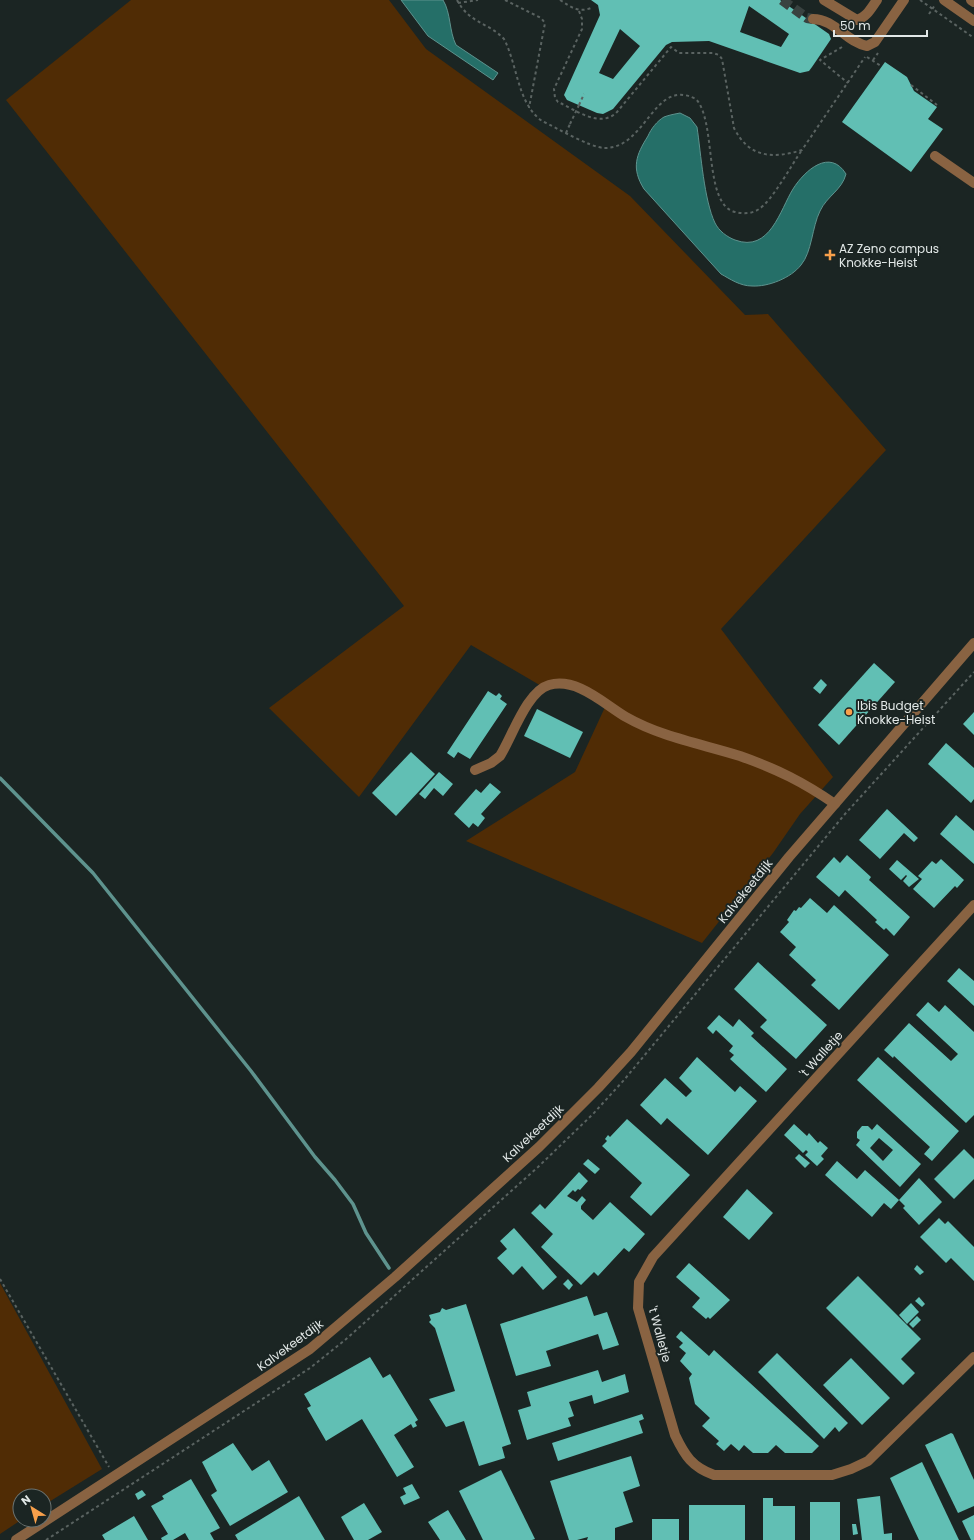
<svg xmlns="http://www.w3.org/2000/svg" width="974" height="1540" font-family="Poppins,sans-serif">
<rect width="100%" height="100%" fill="#1b2523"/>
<!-- green -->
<g fill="#502c05">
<polygon points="131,0 389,0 426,49 630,196 745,315 768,314 886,450 721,629 833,777 800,814 773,853 702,943 466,841 575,772 606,705 575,687 543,687 471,645 359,797 269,708 404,606 6,100"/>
<polygon points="0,1283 102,1469 44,1505 44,1496 20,1496 21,1520 0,1534"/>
</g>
<!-- water -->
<g fill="#256f68" stroke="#5e938e">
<path d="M401,0H443C451,13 449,31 456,45L498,73L493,80L428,36Z"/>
<path d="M680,113L690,118L697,127C701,154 704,200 715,223C719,231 727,237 735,240C770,253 780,210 793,189C805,170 830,148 846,174C842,190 827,196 820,211C812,227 812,252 801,265C791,278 768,287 752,286C740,286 730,279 721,274L644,189C631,168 636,155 648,136C651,129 657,121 664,117C669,115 675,114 680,113Z"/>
</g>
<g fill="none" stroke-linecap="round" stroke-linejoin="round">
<!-- stream -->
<polyline stroke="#5e938e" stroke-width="3.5" points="0,778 93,873 251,1071 315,1157 335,1180 353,1204 366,1233 389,1268"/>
</g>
<!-- building -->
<g fill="#61bfb4" fill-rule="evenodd">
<path d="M591,0H780L829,34L831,39L812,67L809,71L800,73L709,41L672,42L666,45L613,109L603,114L597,113L567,100L564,95L600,15L598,5ZM749,6L789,34L781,47L740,32ZM620,29L640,46L613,79L599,73Z"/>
<polygon points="885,62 907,77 914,91 937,107 928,119 943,129 911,172 842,122"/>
<polygon points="874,663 895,682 839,745 818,725"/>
<polygon points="821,679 827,685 820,694 813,688"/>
<polygon points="488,691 496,696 499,693 502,696 500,699 507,704 470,759 458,752 454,758 447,753"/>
<polygon points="537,709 583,732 570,758 524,736"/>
<polygon points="974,712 974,735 963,724"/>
<polygon points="946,743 974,768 974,799 971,803 928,764"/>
<polygon points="411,752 435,774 396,816 372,793"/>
<polygon points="439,772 453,784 443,796 434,788 425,799 419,794"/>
<polygon points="490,783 501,792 481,814 485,818 478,827 473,823 469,828 454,814 476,789 481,793"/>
<polygon points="887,809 918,838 914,842 904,833 880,859 859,840"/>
<polygon points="956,815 974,831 974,864 940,834"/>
<polygon points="847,855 871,877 869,880 910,917 894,936 886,928 884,930 875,922 877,920 845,890 839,897 816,877 834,857 840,863"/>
<polygon points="941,859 964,880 957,888 955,886 934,908 913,889 922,879 918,876 932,861 936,864"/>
<polygon points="897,860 919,879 909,887 903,881 907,876 906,875 901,880 889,869"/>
<polygon points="810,898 827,913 834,905 889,955 839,1010 811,985 816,980 789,955 796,947 780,932 789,922 787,920 794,910 796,911 799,907 801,908"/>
<polygon points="758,962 827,1025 796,1059 760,1027 767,1020 734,989"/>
<polygon points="959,968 974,981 974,1006 947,981"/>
<polygon points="928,1002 939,1012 945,1005 974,1032 974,1115 966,1123 894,1056 893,1058 884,1050 909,1023 951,1061 958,1054 916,1015"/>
<polygon points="719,1015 733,1027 739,1019 754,1033 751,1036 787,1069 766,1092 730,1059 734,1055 729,1051 733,1046 716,1030 713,1034 707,1028"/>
<polygon points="697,1057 735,1092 740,1086 757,1101 708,1155 667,1118 661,1125 640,1105 665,1078 686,1097 692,1091 679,1078"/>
<polygon points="878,1057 959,1131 932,1161 924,1154 930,1147 857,1080"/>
<polygon points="627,1119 690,1175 651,1216 630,1197 642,1183 602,1146 607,1141 605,1139 608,1135 610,1137"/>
<polygon points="794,1124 807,1136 809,1133 818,1143 820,1141 828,1148 821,1156 824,1159 817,1166 805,1155 808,1152 806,1150 803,1153 784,1135"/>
<path d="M877,1124L921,1164L900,1187L856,1145L860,1140L857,1138V1132L862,1126H868L872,1130ZM879,1138L893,1150L883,1161L870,1148Z"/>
<polygon points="964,1149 974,1159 974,1179 954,1199 934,1179"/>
<polygon points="799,1154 810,1163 805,1168 795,1158"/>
<polygon points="588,1159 600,1169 595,1174 583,1164"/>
<polygon points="837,1161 857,1179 865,1170 899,1200 891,1209 884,1203 872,1217 825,1175"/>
<polygon points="579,1172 588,1181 580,1190 578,1189 575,1192 573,1190 567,1196 577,1202 582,1196 586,1200 581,1206 581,1209 593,1220 610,1202 645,1234 629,1252 624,1248 598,1276 594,1272 581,1285 541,1247 553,1234 531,1213 540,1204 545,1209"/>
<polygon points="919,1178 942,1202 919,1225 903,1208 905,1206 899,1200"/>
<polygon points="747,1189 773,1213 749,1240 723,1217"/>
<polygon points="939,1218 945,1224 948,1221 974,1247 974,1281 951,1258 946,1263 920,1237"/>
<polygon points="514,1228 557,1277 543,1290 522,1266 513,1275 497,1258 507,1249 500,1241"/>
<polygon points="689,1263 730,1300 710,1319 708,1317 706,1319 692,1307 700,1298 676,1277"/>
<polygon points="917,1265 924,1272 920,1275 914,1269"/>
<polygon points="858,1276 921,1339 901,1359 915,1373 903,1385 826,1308"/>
<polygon points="568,1279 573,1285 569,1290 563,1284"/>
<polygon points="587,1296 594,1316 607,1312 619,1345 603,1350 598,1334 546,1351 551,1366 516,1376 500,1324"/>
<polygon points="919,1297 925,1304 922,1307 915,1301"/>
<polygon points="911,1303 919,1312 907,1324 899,1315"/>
<polygon points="466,1304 511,1444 502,1447 505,1458 479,1466 464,1421 446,1427 429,1399 455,1391 435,1328 429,1322 431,1320 429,1315 440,1312 442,1308 446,1310"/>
<polygon points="917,1316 921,1320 913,1328 909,1324"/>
<polygon points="681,1331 709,1356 714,1350 819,1446 812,1453 785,1453 776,1445 768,1453 753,1453 744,1445 739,1451 731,1444 724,1451 716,1444 719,1441 702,1426 710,1418 695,1404 689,1378 692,1374 680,1361 686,1353 679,1347 683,1343 676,1337"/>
<polygon points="777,1353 848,1423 839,1432 835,1427 824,1439 758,1372"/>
<polygon points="370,1357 383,1378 390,1374 418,1420 415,1422 417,1426 413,1428 411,1424 394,1435 414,1467 397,1477 362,1419 326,1441 307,1408 311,1406 304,1394"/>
<polygon points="851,1358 890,1398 862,1425 823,1385"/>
<polygon points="598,1370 602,1382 625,1374 629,1392 594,1404 592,1395 569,1402 574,1416 568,1418 571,1426 527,1440 518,1410 531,1406 527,1392"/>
<polygon points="642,1414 644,1419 639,1421 643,1433 558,1461 552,1443"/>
<polygon points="951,1433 953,1434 974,1480 974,1506 958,1513 925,1445"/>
<polygon points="233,1443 252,1471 269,1460 288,1492 230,1526 211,1495 217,1491 202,1462"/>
<polygon points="631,1456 640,1486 623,1492 633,1522 615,1528 615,1540 587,1540 588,1537 577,1540 569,1540 550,1481"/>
<polygon points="922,1462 959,1540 919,1540 890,1478"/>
<polygon points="501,1470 535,1539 532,1540 483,1540 459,1491"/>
<polygon points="191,1479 220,1528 210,1533 214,1540 189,1540 185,1533 173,1540 162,1540 161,1538 168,1534 151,1506 164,1499 162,1496"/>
<polygon points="412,1484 420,1498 404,1505 400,1497 406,1494 403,1488"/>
<polygon points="142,1490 146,1495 138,1500 135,1494"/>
<polygon points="299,1496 325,1540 238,1540 235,1535"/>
<polygon points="880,1496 884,1534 892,1533 892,1540 862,1540 857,1499"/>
<polygon points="763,1498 773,1498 773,1506 795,1506 795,1540 763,1540"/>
<rect x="810" y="1502" width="30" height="38"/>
<polygon points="364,1503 382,1532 368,1540 354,1540 341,1517"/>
<rect x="689" y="1505" width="56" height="35"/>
<polygon points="448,1510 466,1540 440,1540 428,1522"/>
<polygon points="974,1515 974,1540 971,1540 962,1521"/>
<polygon points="134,1516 148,1540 105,1540 102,1535"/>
<rect x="652" y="1519" width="27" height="21"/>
<polygon points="852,1524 856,1524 858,1534 853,1535"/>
</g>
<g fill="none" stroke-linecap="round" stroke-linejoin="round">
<!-- minor-tunnel -->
<polyline stroke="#394240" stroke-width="10" stroke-dasharray="10 5" stroke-linecap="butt" points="782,0 807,18 813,19"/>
<!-- path -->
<g stroke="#5a6361" stroke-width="2" stroke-dasharray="3 3" stroke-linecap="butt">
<path d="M457,0C470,24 488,22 504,39C518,66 517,103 542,121C557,128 589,147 604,148C647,149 653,77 696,99C717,122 703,204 735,212C743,214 752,214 759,209C772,201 792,164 802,150"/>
<polyline points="505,0 541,18 545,23 529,108"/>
<path d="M560,0C571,7 578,13 591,8"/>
<polyline points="920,0 974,38"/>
<polyline points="458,3 478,0"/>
<path d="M579,11L582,19V29L554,89L555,98L558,102C576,110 600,129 617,112L671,47L679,53H713L719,55L722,59L734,128C749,158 773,159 802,150L865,57"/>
<polyline points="929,14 935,5"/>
<polyline points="842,47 820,60 848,83"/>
<polyline points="867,57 881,66"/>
<polyline points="873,60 878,53"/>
<polyline points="911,85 937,105"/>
<polyline points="579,105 584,94"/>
<polyline points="566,133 570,124"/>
<polyline points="0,1279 109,1467"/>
<polyline points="46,1540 310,1368 345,1340 538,1167 593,1114 624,1080 845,814 974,672"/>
</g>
<!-- minor -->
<g stroke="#896342" stroke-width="10">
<path d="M824,0L857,20C867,17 871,8 877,0"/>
<polyline points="944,0 974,21"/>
<polyline points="971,0 974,2"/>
<path d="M813,19C835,19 846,42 867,46L875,42L904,0"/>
<polyline points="935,156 974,183"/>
<path d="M475,770L491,763L500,756C512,737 527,691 549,685C577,677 604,704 626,717C661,737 702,744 740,756C777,769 803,782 835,804"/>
<path d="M974,905L653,1257L639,1282L638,1308L675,1435C685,1456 692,1467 714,1475H832L851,1469L868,1461L974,1357"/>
<polyline points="16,1540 310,1349 395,1277 539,1147 598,1088 631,1052 789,857 974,643"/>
</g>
<!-- path-bridge -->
<polyline stroke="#5a6361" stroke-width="2" stroke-dasharray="3 3" stroke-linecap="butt" points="570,124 579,105"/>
</g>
<!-- markers -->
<g fill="#f8a04b" stroke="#1b2523" stroke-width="1.5">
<path d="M828 249h4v4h4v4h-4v4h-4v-4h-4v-4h4z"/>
<circle cx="849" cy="712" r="4"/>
</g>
<g text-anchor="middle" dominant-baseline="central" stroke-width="4" stroke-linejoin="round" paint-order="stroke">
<!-- poi labels -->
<g font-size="12" fill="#e2e8e7" stroke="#1b2523" text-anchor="start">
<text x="839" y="248">AZ Zeno campus<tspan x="839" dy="14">Knokke-Heist</tspan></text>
<text x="857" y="705">Ibis Budget<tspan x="857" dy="14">Knokke-Heist</tspan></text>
</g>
<!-- street labels -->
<g font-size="12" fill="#e2e8e7" stroke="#1b2523">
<text transform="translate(745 891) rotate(-51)">Kalvekeetdijk</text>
<text transform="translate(821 1054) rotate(-48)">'t Walletje</text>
<text transform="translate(533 1133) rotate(-43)">Kalvekeetdijk</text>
<text transform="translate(660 1334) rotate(75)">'t Walletje</text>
<text transform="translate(290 1345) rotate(-36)">Kalvekeetdijk</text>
</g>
</g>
<!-- north arrow -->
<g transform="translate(32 1508) rotate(323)"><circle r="19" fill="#1b2523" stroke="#6b7371"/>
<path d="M0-3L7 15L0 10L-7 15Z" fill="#f8a04b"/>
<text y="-6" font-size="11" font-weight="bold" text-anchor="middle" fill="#e2e8e7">N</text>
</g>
<!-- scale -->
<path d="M834 30v6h93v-6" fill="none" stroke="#e2e8e7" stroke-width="2"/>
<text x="840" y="30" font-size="12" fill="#e2e8e7" stroke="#1b2523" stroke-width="3" paint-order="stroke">50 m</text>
</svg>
